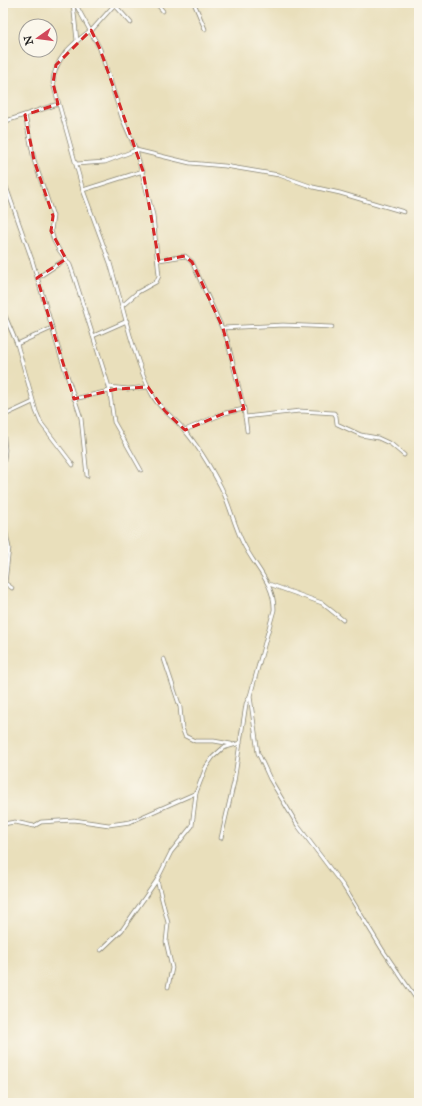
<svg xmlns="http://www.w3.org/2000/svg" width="422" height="1106" font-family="'IM FELL Great Primer',serif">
<rect width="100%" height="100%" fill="#fbf7ec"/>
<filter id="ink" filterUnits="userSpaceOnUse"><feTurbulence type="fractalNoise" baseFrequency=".025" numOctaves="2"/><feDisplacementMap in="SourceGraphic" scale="8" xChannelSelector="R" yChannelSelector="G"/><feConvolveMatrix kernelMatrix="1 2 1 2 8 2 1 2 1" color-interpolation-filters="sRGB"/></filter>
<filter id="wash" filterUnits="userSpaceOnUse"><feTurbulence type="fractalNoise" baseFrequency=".012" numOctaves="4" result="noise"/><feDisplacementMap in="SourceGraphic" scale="16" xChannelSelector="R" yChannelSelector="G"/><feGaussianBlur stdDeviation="0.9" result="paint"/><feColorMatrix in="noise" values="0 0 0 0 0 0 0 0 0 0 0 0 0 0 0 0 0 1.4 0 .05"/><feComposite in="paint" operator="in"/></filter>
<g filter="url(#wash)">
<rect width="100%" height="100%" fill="#e9dfbb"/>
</g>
<g filter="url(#ink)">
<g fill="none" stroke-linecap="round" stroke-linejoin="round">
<!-- minor casing -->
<g stroke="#827e6c" stroke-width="4.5">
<g id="minor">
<polyline points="73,3 77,41"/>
<path d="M75,3L100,49L122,118L136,150L153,215L159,276L156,282L138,292L122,306C129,333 140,374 154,398C162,411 176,419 185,431C199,447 211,468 221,487C230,505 234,525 243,543C254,566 275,584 274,610L250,696L246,704L234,782L221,838"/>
<polyline points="113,3 131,23"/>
<polyline points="156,3 163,11"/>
<polyline points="194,3 205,29"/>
<path d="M91,30C72,44 54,59 53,83L83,190L110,263L122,306"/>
<polyline points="91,31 116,3"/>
<polyline points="25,115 34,160 53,216 51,231 54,241 59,250 70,265 75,279 109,387 114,422 141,470"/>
<polyline points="3,122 58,104"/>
<polyline points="76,164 105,162 136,150 190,163 225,166 279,175 313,187 340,193 404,212"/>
<polyline points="3,178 32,260 60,354 81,418 87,476"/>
<polyline points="83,190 143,171"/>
<polyline points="159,260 185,256 192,262 227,339 244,409 247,431"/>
<polyline points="37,278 66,259"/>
<polyline points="3,311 17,344 36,411 41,423 73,465"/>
<polyline points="223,328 283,325 332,327"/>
<polyline points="93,336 127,321"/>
<polyline points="17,344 52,328"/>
<polyline points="109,387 128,389 148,387"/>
<polyline points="74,399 109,391"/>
<polyline points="3,416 33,402"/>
<polyline points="245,417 300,411 334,413 336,416 337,424 361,435 378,438 391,444 404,455"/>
<polyline points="3,427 5,450 3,471"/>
<polyline points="185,430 225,413 244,409"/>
<polyline points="3,519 9,548 5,583 12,588"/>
<polyline points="269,584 322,603 343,620"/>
<polyline points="164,659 180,707 182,728 185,736 195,741 214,741 231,744"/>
<polyline points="250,696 258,753 270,779 298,826 344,887 382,949 419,1003"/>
<polyline points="3,824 15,822 34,826 41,822 74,820 109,825 130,822 196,793"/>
<polyline points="157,880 168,923 166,942 172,968 168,987"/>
<polyline points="101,950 122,930 157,880 171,852 192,826 196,793 206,767 213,757 223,748 240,743"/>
</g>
</g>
<!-- minor -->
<use href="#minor" stroke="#fff" stroke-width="3"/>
</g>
</g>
<!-- marked area -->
<path fill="none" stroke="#d62828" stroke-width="3" stroke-dasharray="8 5" stroke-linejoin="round" d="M91,30L100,49L143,171L159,261L185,256L192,262L223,328L244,409L225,413L185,430L165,411L148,387L117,389L74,399L37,278L66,259L51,231L53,216L34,160L25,115L58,104L53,83L56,65Z"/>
<!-- margin -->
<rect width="422" height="1106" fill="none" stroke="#fbf7ec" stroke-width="16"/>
<!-- north arrow -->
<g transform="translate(38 38) rotate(256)"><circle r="19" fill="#fbf7ec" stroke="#a29f99"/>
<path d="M0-3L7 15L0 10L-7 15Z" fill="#d1495b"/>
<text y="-6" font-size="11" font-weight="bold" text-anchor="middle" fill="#1c1c1c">N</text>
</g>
</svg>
